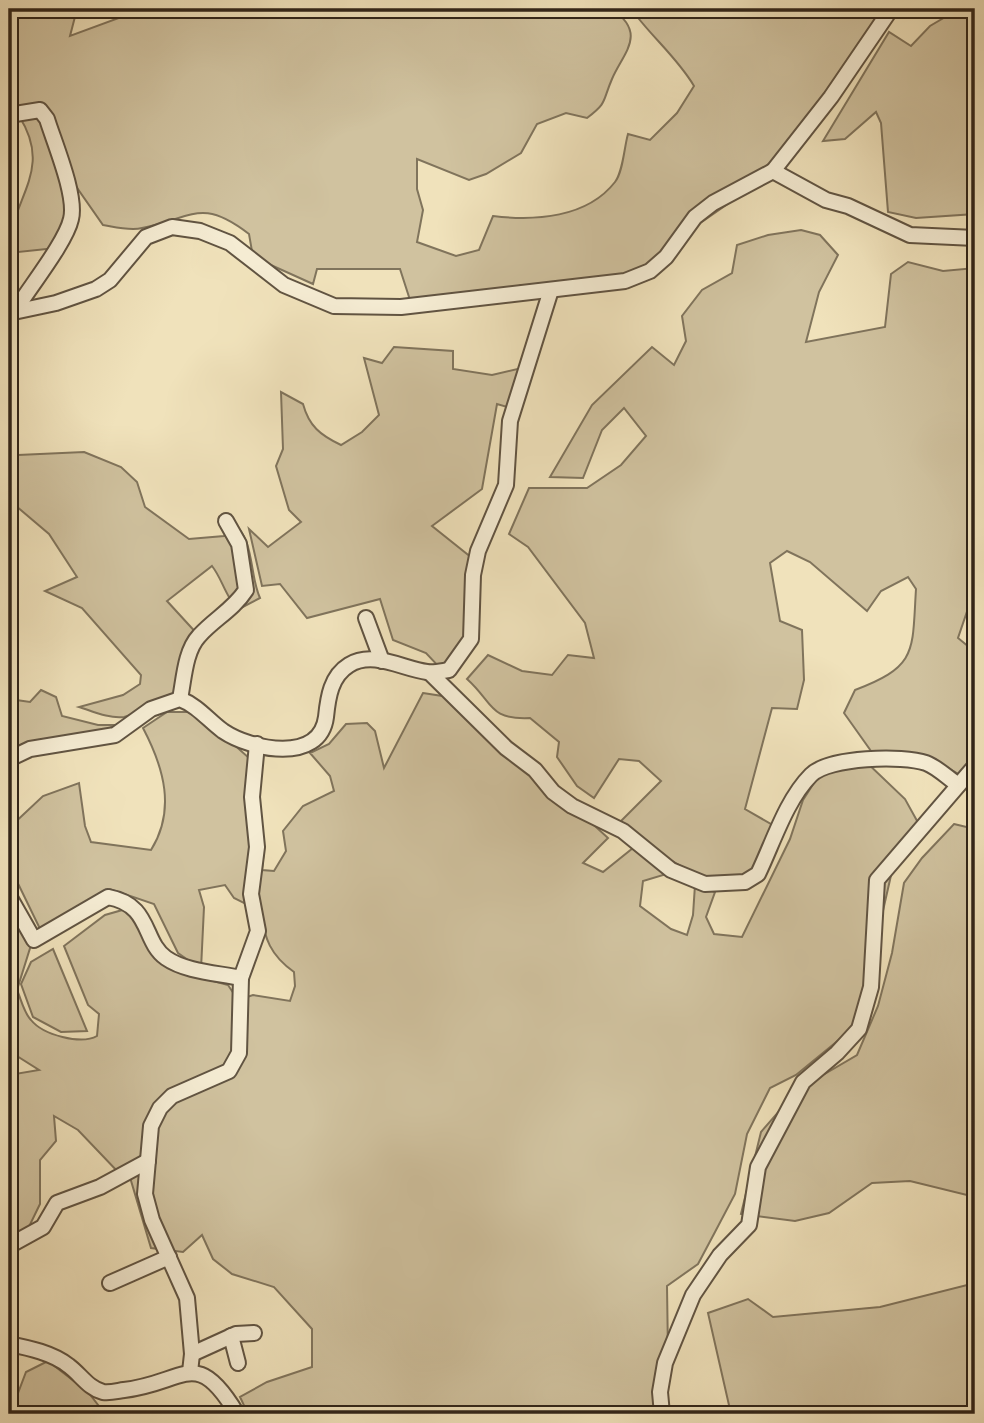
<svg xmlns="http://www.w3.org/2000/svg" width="984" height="1423" font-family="'Sorts Mill Goudy',serif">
<rect width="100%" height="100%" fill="#f0e2bb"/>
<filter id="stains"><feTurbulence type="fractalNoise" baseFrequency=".00286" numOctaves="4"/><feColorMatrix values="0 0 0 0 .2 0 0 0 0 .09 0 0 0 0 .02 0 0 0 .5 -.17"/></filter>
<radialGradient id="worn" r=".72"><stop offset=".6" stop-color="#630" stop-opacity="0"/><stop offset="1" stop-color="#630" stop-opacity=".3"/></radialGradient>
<!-- green -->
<g fill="#d0c29f" stroke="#80745c" stroke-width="2">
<path d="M9,9H77L70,36L143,9H612C648,34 623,53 612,79C602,102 608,102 587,118L566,113L537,124L521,153L486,174L469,180L417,159V189L423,210L417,242L456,256L479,250L493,216C535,221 587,218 615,182C623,172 624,148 628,134L650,140L677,113L694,86C678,59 655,40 635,14L640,9H884L805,125L752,187L673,242L644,272L574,288L521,285L488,299L410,300L400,269H317L313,284L253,257L249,234C201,197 193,218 142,228C130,231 115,227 103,225L68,175L71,238L56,248L9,253C9,199 55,172 19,116L9,118Z"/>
<polygon points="959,9 975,9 975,214 916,218 888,212 881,123 876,112 845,139 823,141 889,32 911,46 930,26"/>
<path d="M801,230L820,235L838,255L819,292L806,342L885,327L891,274L908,262L943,271L975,268V588L958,638L975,652V762L965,778L935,760L876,758L844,713L855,690C918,666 912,652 916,589L908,577L881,591L867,611L810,562L787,551L770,563L780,621L802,630L804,680L797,709L772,708L745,809L783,831L765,865L729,883L695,874L614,828L661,781L639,761L619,759L594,798L577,786L557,757L559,742L530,718C488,720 494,703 467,679L488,655L522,671L552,675L568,655L594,658L585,623L528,547L509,534L529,488H587L621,465L646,436L624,408L602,430L583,478L550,477L592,405L652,347L674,365L686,341L682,316L702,290L732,273L737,245L768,235Z"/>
<path d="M394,347L453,351V369L492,375L530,366L518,410L497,404L482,489L432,526L477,562L473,645L441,669L426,653L393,640L380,599L307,618L280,584L262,586L249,529L268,547L301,522L289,510L276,466L283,449L281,392L303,404C309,426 320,435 341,445L362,432L379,415L364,358L382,363Z"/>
<path d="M84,452L121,467L137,482L145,507L189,539L224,536L233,523C255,540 249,574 260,598L239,609C225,597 223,580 212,566L167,601L200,637L175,693C156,697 136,715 124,717C109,719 92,711 79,707L123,695L140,684L141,675L82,608L45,591L77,577L49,534L9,500V458L18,455Z"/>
<polygon points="41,690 56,697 62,716 98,725 116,725 87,739 9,753 9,699 30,702"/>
<path d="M423,693L455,698L608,838L583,863L603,872L633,848L670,873L643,881L640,906L671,929L687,935L693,915L695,885L715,892L706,917L714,934L742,937L790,839L803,800L821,772L863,759L905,799L921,828L892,871L857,1025L796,1075L770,1088L747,1134L735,1194L715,1232L698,1264L667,1286L668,1355L655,1414H248L240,1397L267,1382L312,1367V1329L274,1287L232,1274L213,1259L202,1235L183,1252L151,1248L129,1174L119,1173L78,1130L54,1116L56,1141L40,1160V1204L23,1239L9,1226V1075L39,1070L9,1051V903L31,945L17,990C21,999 24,1013 31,1020C43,1035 81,1045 97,1036L99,1014L88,1005L64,946L105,915L126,909L166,957L191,975L228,985L238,1000L253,995L290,1001L295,986L294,972C270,955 265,939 260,911L234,898L225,885L199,890L204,907L201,969L178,953L154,904L110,889L43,935L9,865V828L43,796L79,783L85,826L91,842L151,850C176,810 164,768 143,728L167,712H188L221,733L249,758L264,849L262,870L274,871L286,851L283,831L303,806L334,791L330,776L310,753L329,744L346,724L367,723L375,731L384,768Z"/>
<polygon points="954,824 975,829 975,1197 910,1181 872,1183 829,1213 795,1221 741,1214 761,1132 788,1101 823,1075 857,1055 878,1006 892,953 904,883 922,858"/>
<polygon points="53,949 87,1031 61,1032 33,1017 21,984 31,962"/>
<polygon points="975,1283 975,1414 731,1414 708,1313 748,1299 773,1317 880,1307"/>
<polygon points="48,1361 88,1392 105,1414 14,1414 12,1409 26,1372"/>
</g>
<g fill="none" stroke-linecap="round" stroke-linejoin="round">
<!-- minor casing -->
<g stroke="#615442" stroke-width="18">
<g id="minor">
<path d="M9,115L40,110L47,119C54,142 77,196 71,219C66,242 29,288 15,311"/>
<polyline points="773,171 826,200 848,206 910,235 975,238"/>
<polyline points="9,313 56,303 96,289 110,280 146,237 172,227 200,231 230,243 284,285 334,306 401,307 625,281 650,271 666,257 695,217 713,203 773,171 831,97 891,9"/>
<polyline points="366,618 382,661"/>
<path d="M430,673L506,748L535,770L553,792L572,806L623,831L671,870L705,884L745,882L758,874C773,843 786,800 811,775C829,757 903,755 926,763C937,767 948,778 958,785"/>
<path d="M180,699C184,679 185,651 199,636C214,619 233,610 246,590L239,544L226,521"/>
<path d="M9,759L30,749L115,735L151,709L180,699C198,706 208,720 223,731C251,750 320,764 326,717C328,697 331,676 349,665C373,650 403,669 427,672C434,673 442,671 449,670L471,639L473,575L478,551L506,485L510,421L551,290"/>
<path d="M9,896L34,940L108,897C152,905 142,941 166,958C186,972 218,973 241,978"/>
<polyline points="9,1242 14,1243 43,1227 57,1203 100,1187 148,1161"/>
<polyline points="110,1283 169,1257"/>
<polyline points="231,1336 238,1363"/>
<path d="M9,1344C29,1348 53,1353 69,1366C81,1375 88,1388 103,1392C110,1393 117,1391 124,1390C185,1383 196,1345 237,1414"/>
<polyline points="192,1354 236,1334 254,1333"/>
<polyline points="190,1372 192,1354 187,1298 152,1220 145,1194 151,1126 160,1108 172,1096 229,1071 239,1053 241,978 258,931 251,894 257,847 252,797 257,744"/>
<polyline points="662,1414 660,1392 665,1363 693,1295 720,1255 749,1225 758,1167 803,1082 837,1053 859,1029 871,987 877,880 975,766"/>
</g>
</g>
<!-- minor -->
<use href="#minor" stroke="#f5ecd3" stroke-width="14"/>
</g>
<!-- margin -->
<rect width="984" height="1423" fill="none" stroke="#f0e2bb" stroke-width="35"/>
<rect x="10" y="10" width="963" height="1402" fill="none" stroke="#312519" stroke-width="3.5"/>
<rect x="18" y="18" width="949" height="1388" fill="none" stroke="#312519" stroke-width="2"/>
<rect width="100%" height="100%" filter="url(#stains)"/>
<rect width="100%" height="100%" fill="url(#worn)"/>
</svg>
